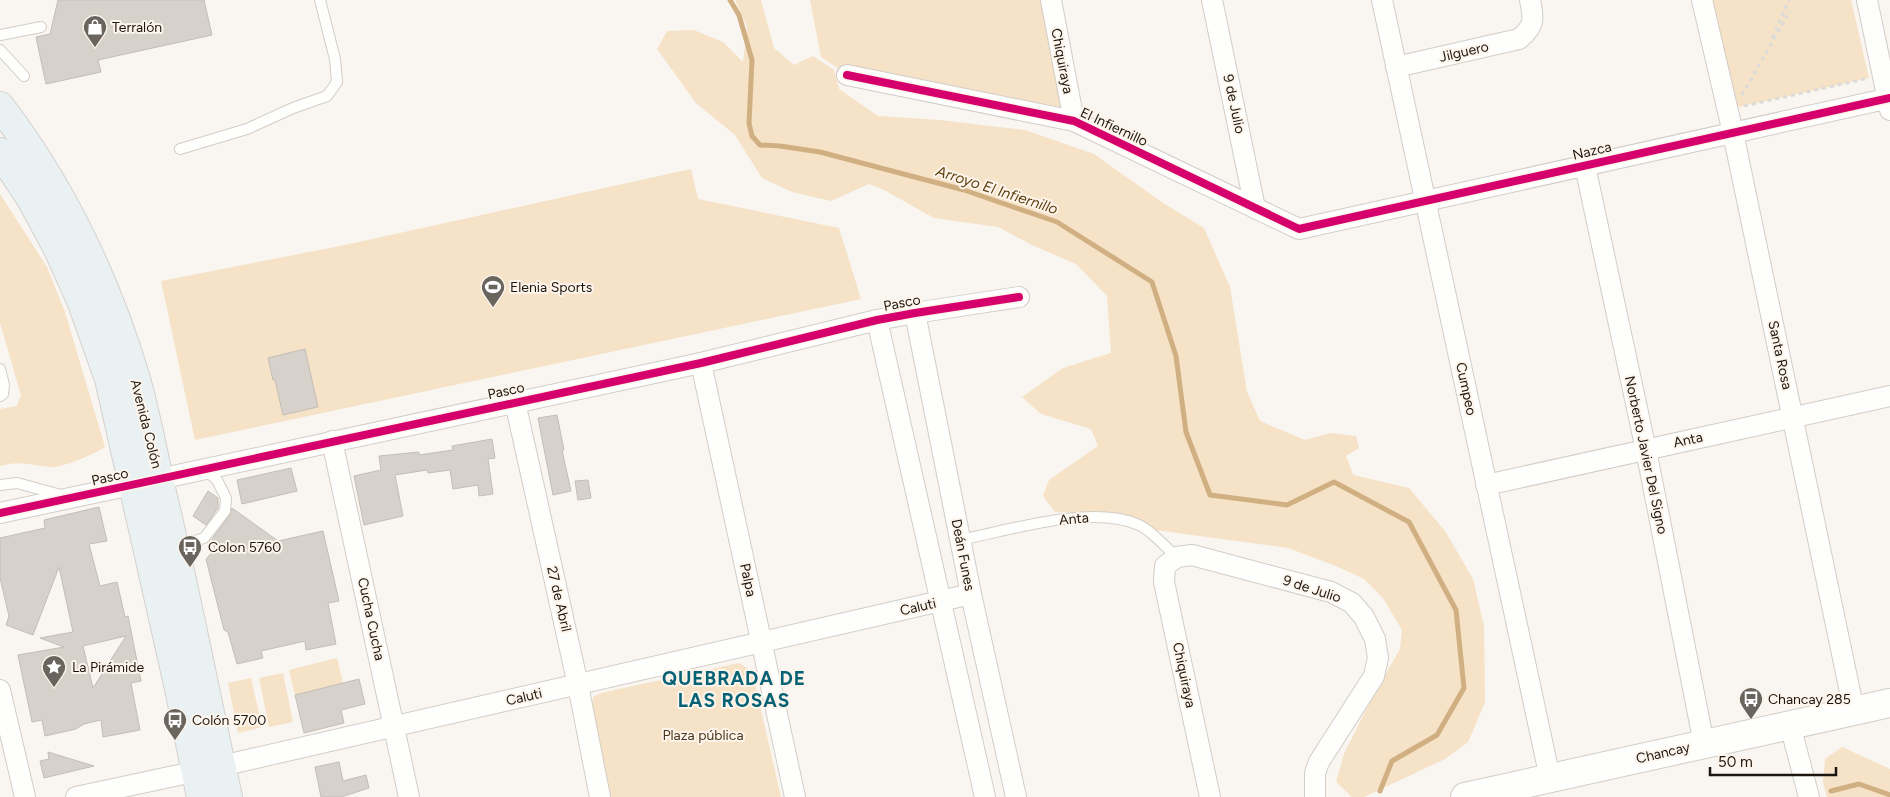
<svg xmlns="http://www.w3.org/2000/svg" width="1890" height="797" font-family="Figtree,sans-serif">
<rect width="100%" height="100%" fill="#f9f5f0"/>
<!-- green -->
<g fill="#f6e2c7">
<polygon points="735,0 761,0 774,48 794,65 813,56 834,70 839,89 878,116 940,120 1025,130 1094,154 1163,203 1204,228 1230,287 1247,392 1260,421 1305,440 1331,433 1356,436 1359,448 1346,456 1353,475 1409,488 1445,531 1473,579 1484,626 1485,702 1468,742 1445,759 1364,797 1352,797 1336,782 1344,754 1371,700 1400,649 1402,630 1383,598 1364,579 1336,566 1288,548 1155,530 1103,514 1055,512 1043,496 1049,480 1098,446 1091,429 1041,414 1022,397 1063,368 1111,353 1107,296 1076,264 1032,245 998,227 934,218 884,190 869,184 831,201 792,192 762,178 735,135 696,103 657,49 667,31 694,30 723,42 743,62 747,27"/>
<polygon points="810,0 1041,0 1064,100 1061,111 841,70 821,57"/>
<polygon points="1709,0 1851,0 1869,78 1734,108"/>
<polygon points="691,169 698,199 839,228 861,299 195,440 161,281 345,245"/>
<path d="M0,194L47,267L65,312L105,447C94,454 63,468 50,467C31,465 20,460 0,466V409L17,406L21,395L0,323Z"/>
<polygon points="337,658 343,683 295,695 289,670"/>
<polygon points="739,663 750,670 753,675 781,797 611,797 592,706 593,697 601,693"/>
<polygon points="283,673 293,722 269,727 259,678"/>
<polygon points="251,678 262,727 238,733 228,683"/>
<polygon points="1842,747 1890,769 1890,797 1827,797 1823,782 1825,759"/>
</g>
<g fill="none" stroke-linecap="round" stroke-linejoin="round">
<!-- stream -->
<g stroke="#d0b082" stroke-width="5">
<polyline points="730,0 739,15 752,60 749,123 752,136 760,145 780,146 820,152 964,190 1057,222 1152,282 1176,356 1186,432 1210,495 1287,505 1334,482 1409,522 1456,610 1464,688 1437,735 1392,761 1380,791"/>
<polyline points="1831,791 1859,784 1890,795"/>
</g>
</g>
<!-- building -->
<g fill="#d6d2cb" stroke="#c3bdb7" fill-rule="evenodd">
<polygon points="58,0 204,0 212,35 98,60 101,72 46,84 36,37 50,34"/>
<polygon points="305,349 318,407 283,415 275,380 273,380 268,358"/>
<polygon points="557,415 564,450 562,450 571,491 553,495 538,418"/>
<polygon points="492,439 495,458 488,459 493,494 479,496 478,485 453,489 450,470 428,473 427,470 395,475 403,516 364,525 354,476 381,470 379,456 419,452 419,455 453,450 452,446"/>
<polygon points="291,468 297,491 242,504 237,480"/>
<polygon points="588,480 591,498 578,500 575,481"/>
<polygon points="208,491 218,498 218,508 206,525 193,516"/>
<path d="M99,507L107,541L89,544L100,586L117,582L125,617L128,616L141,681L131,683L140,730L103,737L101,720L84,724L76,729L45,736L42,720L32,722L18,655L64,647L40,638L73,632L59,567L33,635L6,625L9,616L0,578V538L45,528L44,520ZM126,636L93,688L83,646Z"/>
<polygon points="232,508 278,541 323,531 339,601 328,603 336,644 306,650 305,641 261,651 263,658 237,664 228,632 224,630 206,559 215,549 212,539 230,515"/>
<polygon points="359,679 365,704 341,710 344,723 304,733 295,695"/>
<polygon points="48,752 94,766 44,778 40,761 49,759"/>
<polygon points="339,762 343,781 366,775 369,788 341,797 321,797 315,767"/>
</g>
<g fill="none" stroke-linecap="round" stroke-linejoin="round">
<!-- service casing -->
<g stroke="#d2cdc7" stroke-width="12">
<g id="service">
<polyline points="0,35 41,27"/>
<polyline points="0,50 24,76"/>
<polyline points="180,149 247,129 293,108 327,96 337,82 335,59 320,0"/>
<polyline points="0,369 4,385 3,394 0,396"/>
<polyline points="0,485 17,483 61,495"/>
<path d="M960,540C1009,530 1093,504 1139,525C1151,530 1166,548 1177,557"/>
<polyline points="176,547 204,538 225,511 226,498 217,480 205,470"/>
</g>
</g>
<!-- minor casing -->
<g stroke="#d2cdc7" stroke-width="22">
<g id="minor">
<polyline points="1051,0 1074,121"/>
<polyline points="1212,0 1255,208"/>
<polyline points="1382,0 1550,778"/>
<polyline points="1702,0 1733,133 1854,711"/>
<polyline points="1867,0 1890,110"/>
<path d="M1396,67L1519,39C1535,26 1534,19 1530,0"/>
<polyline points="847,75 1074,121 1299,229 1890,98"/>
<polyline points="1585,166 1646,450 1704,744"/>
<polyline points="915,313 971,594 1016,797"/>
<polyline points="877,320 985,797"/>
<polyline points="701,363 795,797"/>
<polyline points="515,402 578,685 600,797"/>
<polyline points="332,441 409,797"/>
<polyline points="1486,485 1890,396"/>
<polyline points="0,513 701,363 877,320 915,313 1019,297"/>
<polyline points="0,690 25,797"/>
<polyline points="1790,725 1809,797"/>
<polyline points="76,797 221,766 971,594"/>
<polyline points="1210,797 1164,582 1165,566 1177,557 1192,555 1331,592 1352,603 1364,617 1375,639 1378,658 1374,676 1319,762 1315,773 1315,797"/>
</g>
</g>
<!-- secondary casing -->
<g stroke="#d2cdc7" stroke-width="30">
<polyline id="secondary" points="1465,797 1890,703"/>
</g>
<!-- primary casing -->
<g stroke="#d4d1ce" stroke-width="30">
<g id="primary">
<path d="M0,106C62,187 107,282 136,379C147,418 154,458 163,497C187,597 206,697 228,797"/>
<polyline points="0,152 31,199 58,249 82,303 109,379 178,684 201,797"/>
</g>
</g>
<!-- path -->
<g stroke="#dcdbd9" stroke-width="3" stroke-dasharray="4 4" stroke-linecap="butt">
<polyline points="1772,38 1789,0"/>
<polyline points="1742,95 1790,11"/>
<polyline points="1744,106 1865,79"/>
</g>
<!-- service -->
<use href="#service" stroke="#fefefd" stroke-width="10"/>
<!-- minor -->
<use href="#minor" stroke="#fefefd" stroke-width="20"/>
<!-- secondary -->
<use href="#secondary" stroke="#fefefd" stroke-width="28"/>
<!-- primary -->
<use href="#primary" stroke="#eaf1f3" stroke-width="28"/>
<!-- cycleway casing -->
<g stroke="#fdf5ec" stroke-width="11">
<g id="cycleway">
<polyline points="847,75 1074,121 1299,229 1890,98"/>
<polyline points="0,513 701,363 877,320 915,313 1019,297"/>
</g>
</g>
<!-- cycleway -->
<use href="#cycleway" stroke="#d6006c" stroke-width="8"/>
</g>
<!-- icons -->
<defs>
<g id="shop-pin" transform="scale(1.25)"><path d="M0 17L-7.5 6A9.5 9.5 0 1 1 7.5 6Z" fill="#69645d" stroke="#fdf5ec"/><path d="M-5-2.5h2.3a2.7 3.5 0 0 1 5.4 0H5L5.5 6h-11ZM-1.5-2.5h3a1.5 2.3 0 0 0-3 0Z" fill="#fff"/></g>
<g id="stadium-pin" transform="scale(1.25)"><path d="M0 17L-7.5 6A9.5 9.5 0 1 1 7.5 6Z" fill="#69645d" stroke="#fdf5ec"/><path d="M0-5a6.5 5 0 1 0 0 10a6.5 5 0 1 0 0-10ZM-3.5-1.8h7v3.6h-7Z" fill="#fff"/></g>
<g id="bus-pin" transform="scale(1.25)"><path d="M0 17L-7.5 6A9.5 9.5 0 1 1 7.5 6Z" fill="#69645d" stroke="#fdf5ec"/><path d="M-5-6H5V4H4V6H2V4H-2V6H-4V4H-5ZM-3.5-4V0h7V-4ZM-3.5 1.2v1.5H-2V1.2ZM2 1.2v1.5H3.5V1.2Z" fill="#fff"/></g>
<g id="sight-pin" transform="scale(1.25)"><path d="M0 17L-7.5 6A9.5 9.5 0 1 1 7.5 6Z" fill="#69645d" stroke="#fdf5ec"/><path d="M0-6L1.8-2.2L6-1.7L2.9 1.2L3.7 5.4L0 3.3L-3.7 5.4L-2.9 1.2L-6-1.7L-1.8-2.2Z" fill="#fff"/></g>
</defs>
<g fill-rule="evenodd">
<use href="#shop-pin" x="95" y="27"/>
<use href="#stadium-pin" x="493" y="287"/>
<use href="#bus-pin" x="190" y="547"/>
<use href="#sight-pin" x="54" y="667"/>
<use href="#bus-pin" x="1751" y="699"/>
<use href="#bus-pin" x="175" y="720"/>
</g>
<g text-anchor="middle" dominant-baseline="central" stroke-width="4" stroke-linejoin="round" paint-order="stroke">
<!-- poi labels -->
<g font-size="14" fill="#1c160e" stroke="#fdf5ec" text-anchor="start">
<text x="112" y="27">Terralón</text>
<text x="510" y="287">Elenia Sports</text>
<text x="208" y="547">Colon 5760</text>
<text x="72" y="667">La Pirámide</text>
<text x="1768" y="699">Chancay 285</text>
<text x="192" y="720">Colón 5700</text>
</g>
<!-- street labels -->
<g font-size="14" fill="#1c160e" stroke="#fdf5ec">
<text transform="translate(1464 52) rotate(-13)">Jilguero</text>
<text transform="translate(1062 61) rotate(79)">Chiquiraya</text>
<text transform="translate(1234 104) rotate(78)">9 de Julio</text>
<text transform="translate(1114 127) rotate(25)">El Infiernillo</text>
<text transform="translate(1592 151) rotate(-13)">Nazca</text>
<text transform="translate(902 303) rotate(-11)">Pasco</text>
<text transform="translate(1780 355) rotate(78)">Santa Rosa</text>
<text transform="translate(1466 389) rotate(78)">Cumpeo</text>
<text transform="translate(506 391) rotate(-12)">Pasco</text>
<text transform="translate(146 424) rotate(76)">Avenida Colón</text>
<text transform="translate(1688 440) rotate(-12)">Anta</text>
<text transform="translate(1646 455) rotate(78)">Norberto Javier Del Signo</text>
<text transform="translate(110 477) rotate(-13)">Pasco</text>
<text transform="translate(1074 519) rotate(-5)">Anta</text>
<text transform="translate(963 555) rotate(79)">Deán Funes</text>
<text transform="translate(748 580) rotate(78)">Palpa</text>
<text transform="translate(1312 589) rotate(18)">9 de Julio</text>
<text transform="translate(559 599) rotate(77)">27 de Abril</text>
<text transform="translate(918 607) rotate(-13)">Caluti</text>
<text transform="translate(371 619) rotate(78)">Cucha Cucha</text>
<text transform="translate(1184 675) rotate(78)">Chiquiraya</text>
<text transform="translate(524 697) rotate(-13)">Caluti</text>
<text transform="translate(1663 753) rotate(-13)">Chancay</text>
</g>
<!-- park labels -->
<g font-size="14" fill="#493519" stroke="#fdf5ec">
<text x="703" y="735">Plaza pública</text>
</g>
<!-- water labels -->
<g font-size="15" font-style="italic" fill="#5d3f0b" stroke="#fdf5ec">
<text transform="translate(997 190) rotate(18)">Arroyo El Infiernillo</text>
</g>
<!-- district labels -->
<g font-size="19" font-weight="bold" letter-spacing="1" fill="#076275" stroke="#fdf5ec">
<text x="734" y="678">QUEBRADA DE<tspan x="734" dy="22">LAS ROSAS</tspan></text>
</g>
</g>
<!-- scale -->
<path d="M1710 767v8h126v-8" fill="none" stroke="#1c160e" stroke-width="2.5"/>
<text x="1718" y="767" font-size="15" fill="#1c160e" stroke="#fdf5ec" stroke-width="4" paint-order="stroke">50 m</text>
</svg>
